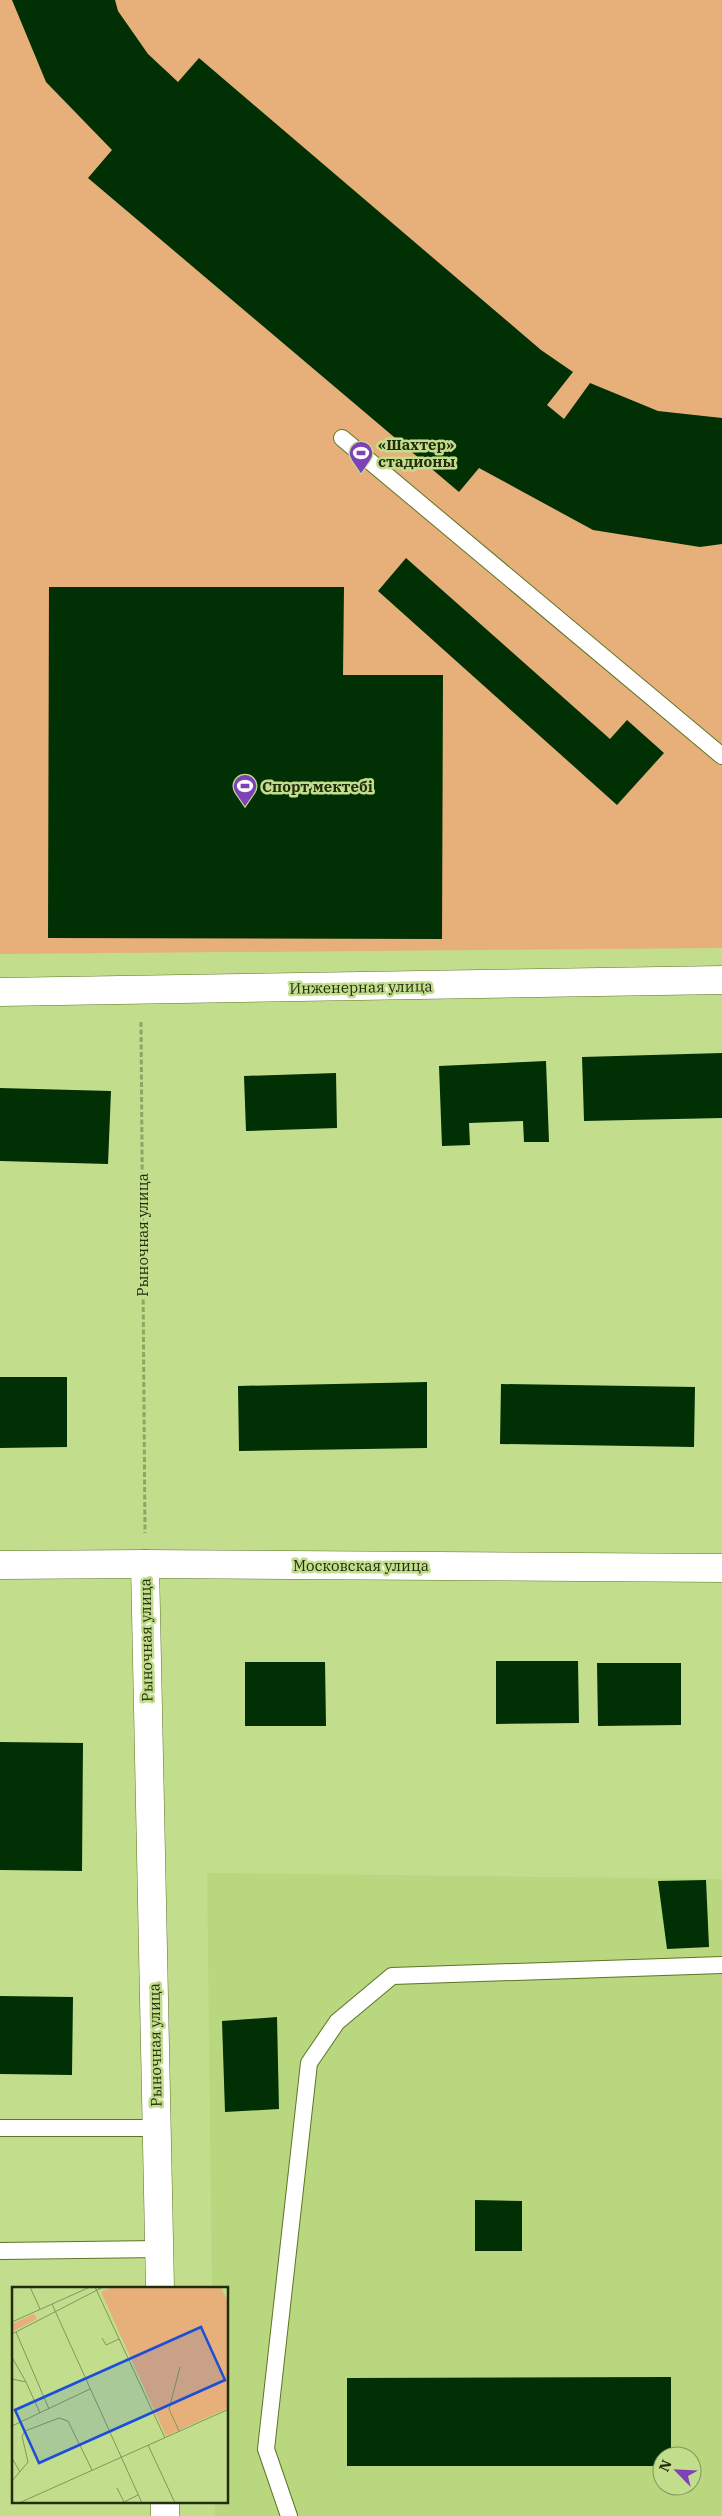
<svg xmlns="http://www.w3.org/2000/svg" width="722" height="2516" font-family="'IBM Plex Serif',serif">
<rect width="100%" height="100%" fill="#c2de8d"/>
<!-- built -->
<path fill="#b8d77e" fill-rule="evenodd" d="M207,1873L722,1879V2516H215V2502H228V2288H212ZM662,2456H692V2486H662Z"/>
<!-- green -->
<polygon fill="#e7af79" points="0,0 722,0 722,948 0,954"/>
<!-- building -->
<g fill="#003003">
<polygon points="12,0 115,0 118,11 148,54 178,82 199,58 541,350 573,372 547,405 564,419 590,383 658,411 722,418 722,544 700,547 593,530 479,468 459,492 88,178 112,150 46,82"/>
<polygon points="406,558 610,739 627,720 664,753 617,805 378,591"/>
<polygon points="49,587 344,587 343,675 443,675 442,939 48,938"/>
<polygon points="722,1053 722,1118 584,1121 582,1057"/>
<polygon points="546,1061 549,1142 524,1142 523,1121 469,1123 470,1145 442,1146 439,1066"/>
<polygon points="336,1073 337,1128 246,1131 244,1076"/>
<polygon points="0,1088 111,1091 108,1164 0,1161"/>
<polygon points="0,1377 67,1377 67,1447 0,1448"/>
<polygon points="427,1382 427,1448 239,1451 238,1386"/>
<polygon points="501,1384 695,1387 694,1447 500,1444"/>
<polygon points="496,1661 578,1661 579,1723 496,1724"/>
<polygon points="245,1662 325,1662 326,1726 245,1726"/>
<polygon points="597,1663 681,1663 681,1725 598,1726"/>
<polygon points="0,1742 83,1743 82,1871 0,1870"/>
<polygon points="706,1880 709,1947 667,1949 658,1881"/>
<polygon points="0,1996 73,1997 72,2075 0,2074"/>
<polygon points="277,2017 279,2109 225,2112 222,2021"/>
<polygon points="475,2200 522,2201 522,2251 475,2251"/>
<polygon points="671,2377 671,2456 662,2456 662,2466 347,2466 347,2378"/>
</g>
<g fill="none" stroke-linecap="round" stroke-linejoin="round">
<!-- lane casing -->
<g stroke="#5d7525" stroke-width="18">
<g id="lane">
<polyline points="342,438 722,756"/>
<polyline points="0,2128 156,2128"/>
<polyline points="0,2251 159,2249"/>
<polyline points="289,2516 266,2449 309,2063 337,2022 392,1976 722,1965"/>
</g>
</g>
<!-- street casing -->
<g stroke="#5d7525" stroke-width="29">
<g id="street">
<polyline points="0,992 722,980"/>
<polyline points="145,1564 160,2288"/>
<polyline points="165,2502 165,2516"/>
</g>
</g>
<!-- secondary casing -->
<g stroke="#5d7525" stroke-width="29">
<polyline id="secondary" points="0,1565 145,1564 722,1568"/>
</g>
<!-- path -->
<polyline stroke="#8fa563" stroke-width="3" stroke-dasharray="5 2.5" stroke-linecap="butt" points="141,1022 145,1533"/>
<!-- lane -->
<use href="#lane" stroke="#fff" stroke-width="16"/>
<!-- street -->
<use href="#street" stroke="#fff" stroke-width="28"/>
<!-- secondary -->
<use href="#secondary" stroke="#fff" stroke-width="28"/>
</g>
<!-- icons -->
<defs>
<g id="stadium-pin" transform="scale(1.25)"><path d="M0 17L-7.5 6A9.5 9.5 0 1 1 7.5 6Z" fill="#7e41b7" stroke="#c2de8d"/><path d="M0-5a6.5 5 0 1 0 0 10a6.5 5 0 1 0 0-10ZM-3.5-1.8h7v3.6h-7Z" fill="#fff"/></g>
</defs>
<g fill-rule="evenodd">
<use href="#stadium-pin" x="361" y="453"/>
<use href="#stadium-pin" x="245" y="786"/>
</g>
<g text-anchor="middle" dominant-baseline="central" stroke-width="5" stroke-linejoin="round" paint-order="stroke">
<!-- poi labels -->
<g font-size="15" font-weight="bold" fill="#232d0c" stroke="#c2de8d" text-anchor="start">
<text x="378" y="444">«Шахтер»<tspan x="378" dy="17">стадионы</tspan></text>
<text x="262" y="786">Спорт мектебі</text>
</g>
<!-- street labels -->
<g font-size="15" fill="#232d0c" stroke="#c2de8d">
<text transform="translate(361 987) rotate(-1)">Инженерная улица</text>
<text transform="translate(142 1235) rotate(-90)">Рыночная улица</text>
<text x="361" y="1565">Московская улица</text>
<text transform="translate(146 1640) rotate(-91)">Рыночная улица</text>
<text transform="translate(155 2045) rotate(-91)">Рыночная улица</text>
</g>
</g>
<!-- overview -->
<g transform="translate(12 2287)">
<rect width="216" height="216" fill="#c2de8d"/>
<path d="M100,0H209L216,15V121L154,149L89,5ZM22,27L25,32L0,45V37Z" fill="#e7af79"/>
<path fill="none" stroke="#829759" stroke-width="1" d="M18,0L28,22M83,0L153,151M40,17L130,216M0,35L78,0M4,45L37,122M0,47L91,0M90,51L94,58L107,52M1,72L14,95M0,92L14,95L28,126M0,139L78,102M167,144L157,122L168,80M136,158L163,216M0,171L8,185M0,194L16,175L10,149L13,144L47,131L56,134L80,183M105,201L112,215L126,208M7,216L217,122"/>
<path fill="#1d4ed8" fill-opacity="0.15" stroke="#1d4ed8" stroke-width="2.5" d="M189,40L213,93L27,176L3,123Z"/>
<rect width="216" height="216" fill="none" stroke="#232d0c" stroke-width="2.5"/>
</g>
<!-- north arrow -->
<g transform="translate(677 2471) rotate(294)"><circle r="24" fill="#c2de8d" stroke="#829759"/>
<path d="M0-4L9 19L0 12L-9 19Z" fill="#7e41b7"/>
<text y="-8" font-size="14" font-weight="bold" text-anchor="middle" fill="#232d0c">N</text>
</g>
</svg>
